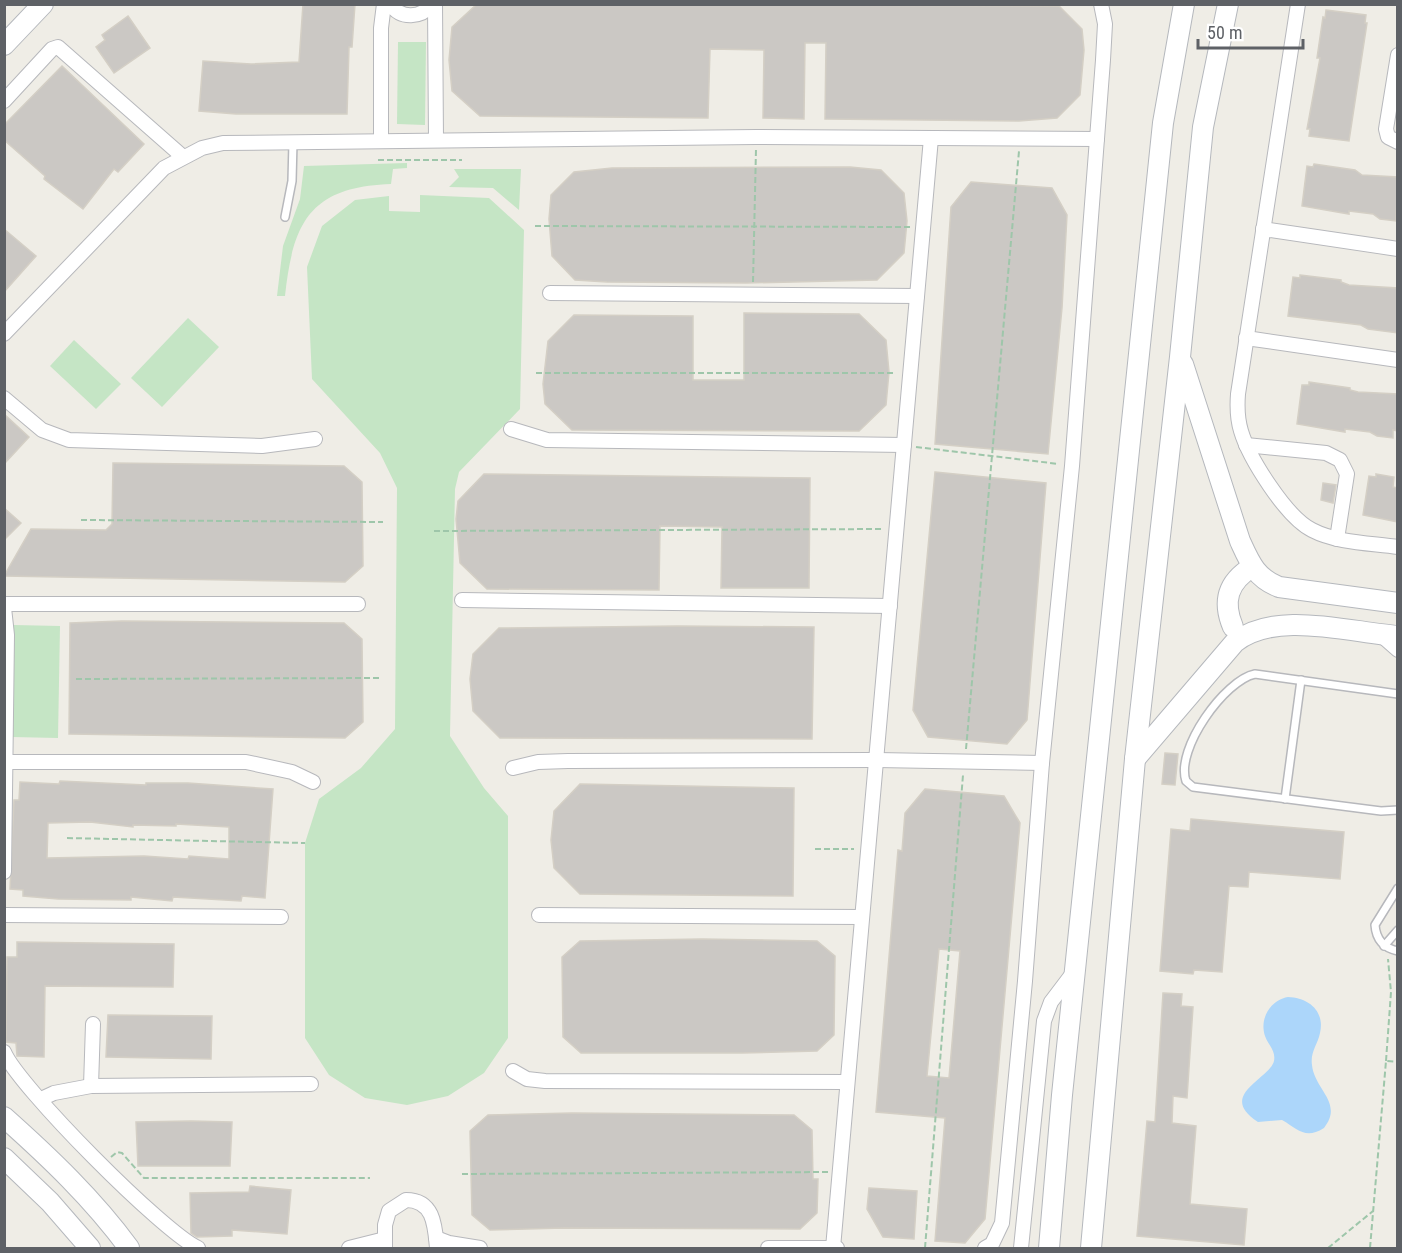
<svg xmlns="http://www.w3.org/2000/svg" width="1402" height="1253" font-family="'Roboto Condensed',sans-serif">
<rect width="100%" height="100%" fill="#efede6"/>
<!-- green -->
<g fill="#c5e5c5">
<polygon points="398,42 426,42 425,125 397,124"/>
<path d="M407,163V168L393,169L391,184C311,187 293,221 285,296H277L283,246L300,199L304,166Z"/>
<polygon points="454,169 521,169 519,210 493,188 449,187 459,177"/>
<polygon points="420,195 489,198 524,230 520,409 459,472 455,489 450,736 484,788 508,816 508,1038 484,1073 448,1096 407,1105 365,1098 329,1075 305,1038 305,843 319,799 361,768 395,729 397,488 380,453 312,379 307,267 322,226 355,200 389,196 389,211 420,212"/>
<polygon points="188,318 219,347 162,407 131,378"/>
<polygon points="74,340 121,384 96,409 50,366"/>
<polygon points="14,625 60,626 58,738 12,737"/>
</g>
<!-- water -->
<path fill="#acd6fa" d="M1288,997C1309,998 1325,1011 1320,1033C1318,1044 1310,1052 1312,1065C1314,1089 1344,1103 1324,1128C1305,1140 1298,1129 1282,1120L1258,1122C1216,1095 1270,1079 1274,1061C1276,1050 1268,1045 1265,1036C1259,1018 1271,1000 1288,997Z"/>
<!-- building -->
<g fill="#cbc8c4" stroke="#d4cfc5" stroke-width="1.5" fill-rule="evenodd">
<polygon points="303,4 355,4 352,47 349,47 347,114 236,114 199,111 203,61 251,64 299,62"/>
<polygon points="477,4 1059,6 1082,29 1084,50 1080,95 1057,118 1019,121 825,119 826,43 805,43 804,119 763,118 764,50 710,49 708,118 480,116 452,91 449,60 452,27"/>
<polygon points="1326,10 1366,15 1365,23 1367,23 1349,141 1309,136 1310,129 1307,129 1320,58 1317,58 1323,17 1325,18"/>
<polygon points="128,16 150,48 114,73 96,47 105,40 102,35"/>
<polygon points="62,66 144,144 118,172 114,169 83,209 44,179 45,176 4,140 4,125"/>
<polygon points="1314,164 1355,170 1362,175 1398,177 1396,221 1380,219 1373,214 1349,211 1349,214 1302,206 1307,166 1313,167"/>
<polygon points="850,167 881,170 904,193 907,221 904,253 877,280 746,283 607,282 575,280 552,256 549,219 551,195 574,172 612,168"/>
<polygon points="971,182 1052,188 1067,215 1062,308 1048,454 935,444 951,207"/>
<polygon points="4,229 36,256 4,292"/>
<polygon points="1300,275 1341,280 1341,282 1349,285 1398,288 1398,333 1368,329 1361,325 1288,316 1293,277 1300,278"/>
<polygon points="744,313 859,314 886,340 889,372 886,405 859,431 572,430 545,404 543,384 548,341 574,315 693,316 693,380 744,380"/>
<polygon points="1309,382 1350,388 1350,390 1358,392 1398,394 1398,431 1393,430 1393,438 1377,436 1370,432 1345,429 1345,432 1297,424 1302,385 1309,385"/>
<polygon points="4,414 29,437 4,464"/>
<polygon points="113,463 344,466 362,482 363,566 345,582 4,576 31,529 106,530 112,524"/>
<polygon points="935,472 1046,483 1027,720 1007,744 928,737 913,710"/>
<polygon points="484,474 810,478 809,588 721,588 722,527 660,526 659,590 487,589 460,563 456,519 458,501"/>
<polygon points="1376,474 1394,477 1393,487 1398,488 1398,522 1363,515 1369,476 1376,477"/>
<polygon points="1323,483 1336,485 1333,503 1321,500"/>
<polygon points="4,508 21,523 4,540"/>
<polygon points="122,621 344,623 362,639 363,722 345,738 69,734 70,623"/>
<polygon points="678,626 814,627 812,739 500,738 473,711 470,679 473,654 499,628"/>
<polygon points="1165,753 1178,754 1175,785 1162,784"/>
<path d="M60,781L146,785V783H188L273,789L265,898L242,896L241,901L173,897L172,901L131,897V900L58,899L23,896V890L10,889L14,800H19L20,782L59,784ZM90,822L133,827V825L176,826V824L229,827V859L189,856L188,859L144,856L47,858L48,823Z"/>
<polygon points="580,784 794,788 793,896 580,894 554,868 551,840 554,811"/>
<path d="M925,789L1004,796L1020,823L985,1219L965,1243L935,1241L945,1118L876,1112L898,850L902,851L905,813ZM939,949L960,951L949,1078L927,1076Z"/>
<polygon points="1191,819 1344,832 1340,879 1249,872 1248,887 1229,886 1222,972 1194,970 1193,974 1160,971 1171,829 1190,831"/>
<polygon points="702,939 817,941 835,956 834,1035 817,1051 742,1053 581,1053 563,1037 562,957 580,941"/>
<polygon points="17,942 174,944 173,987 45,986 44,1057 17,1056 16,1043 6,1042 7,957 17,957"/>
<polygon points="1163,993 1182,994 1181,1006 1193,1007 1187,1098 1173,1096 1172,1123 1196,1126 1190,1204 1247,1209 1244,1245 1137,1236 1147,1121 1155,1122"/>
<polygon points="108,1015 212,1016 211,1059 106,1057"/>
<polygon points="572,1113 794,1115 812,1130 813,1179 818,1179 817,1213 800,1229 564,1228 490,1230 472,1215 470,1131 488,1115"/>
<polygon points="191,1121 232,1122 230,1166 138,1166 136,1122"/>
<polygon points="250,1186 291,1190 287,1234 232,1230 232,1236 197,1237 191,1233 190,1193 249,1192"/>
<polygon points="869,1188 917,1191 914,1239 883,1237 867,1209"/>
</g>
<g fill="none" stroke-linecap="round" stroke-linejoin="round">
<!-- lane casing -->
<g stroke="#b7b8bc" stroke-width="10">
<g id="lane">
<polyline points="285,217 292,181 293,142"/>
<path d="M1398,694L1255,674C1225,680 1175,749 1186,781L1193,787L1381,811L1398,810"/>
<polyline points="1285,799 1301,680"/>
<path d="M1398,888L1375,925C1376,939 1383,948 1398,951"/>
<polyline points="1384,946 1398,930"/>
</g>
</g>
<!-- street casing -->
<g stroke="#b7b8bc" stroke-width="16">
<g id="street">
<path d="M390,4C401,20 421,18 433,4"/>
<polyline points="435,4 436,140"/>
<path d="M1298,4L1238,394C1237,407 1237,418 1241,431C1249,458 1286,517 1312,530C1337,543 1370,543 1398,547"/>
<polyline points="1398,55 1386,129 1388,137 1398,142"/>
<polyline points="4,101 52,49 58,47 182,156"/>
<polyline points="381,141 381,28 384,4"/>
<polyline points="1263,229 1398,249"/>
<polyline points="550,293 917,296"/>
<polyline points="4,334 164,168 202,148 223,143 756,137 1097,139"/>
<polyline points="1246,338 1398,360"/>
<polyline points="4,398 42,430 69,440 262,446 315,439"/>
<polyline points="511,429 547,440 904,445"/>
<polyline points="1246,445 1326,453 1340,460 1347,474 1337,539"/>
<polyline points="462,600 890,606"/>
<polyline points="4,604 358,604"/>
<polyline points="4,608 7,635 4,872"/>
<polyline points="1381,635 1398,650"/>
<polyline points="7,762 246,762 292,772 313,782"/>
<polyline points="513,768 538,762 568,761 877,760 1042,763"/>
<polyline points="4,915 281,917"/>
<polyline points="539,915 862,917"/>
<path d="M4,1052C18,1086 164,1233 198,1248"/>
<polyline points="513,1071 527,1079 545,1081 847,1082"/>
<polyline points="91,1086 93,1024"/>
<polyline points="41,1099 54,1093 91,1086 311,1084"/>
<polyline points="436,1238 449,1243 480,1248"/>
<polyline points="349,1248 385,1239"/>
<path d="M385,1248V1225L389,1211L406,1200C434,1200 435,1226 437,1248"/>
<polyline points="768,1248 837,1248"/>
<polyline points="833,1248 931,138"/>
<polyline points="985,1248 992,1244 1002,1223 1025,981 1042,763 1072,466 1103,60 1105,24 1101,4"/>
<polyline points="1021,1248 1044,1021 1051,1002 1076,969"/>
</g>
</g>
<!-- secondary casing -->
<g stroke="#b5b8bd" stroke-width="22">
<g id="secondary">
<polyline points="4,45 43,4"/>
<path d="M1183,364L1240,541C1250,563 1256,578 1279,587L1398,603"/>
<path d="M1233,627C1222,601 1228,582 1252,567"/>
<path d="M1135,759L1235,642C1276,610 1348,632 1398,636"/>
<path d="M4,1117C50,1158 93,1199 129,1248"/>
<polyline points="4,1158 50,1202 90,1248"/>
<polyline points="1049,1248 1062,1095 1163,123 1184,4"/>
<polyline points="1091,1248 1135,759 1180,357 1203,127 1228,4"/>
</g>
</g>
<!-- path -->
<g stroke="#9ec6aa" stroke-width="2" stroke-dasharray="6 3" stroke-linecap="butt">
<polyline points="378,160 462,160"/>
<polyline points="535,226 911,227"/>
<polyline points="753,282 756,149"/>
<polyline points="536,373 895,373"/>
<polyline points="916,447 1059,464"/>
<polyline points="81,520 383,522"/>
<polyline points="434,531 882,529"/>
<polyline points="76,679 382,678"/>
<polyline points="966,749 1019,151"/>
<polyline points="67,838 305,843"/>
<polyline points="815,849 854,849"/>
<polyline points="1386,1061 1391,992 1388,959"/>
<polyline points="111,1157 117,1152 122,1153 144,1178 370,1178"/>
<polyline points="462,1174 828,1172"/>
<polyline points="925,1248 963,775"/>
<polyline points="1328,1248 1373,1211"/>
<polyline points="1370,1248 1386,1061 1398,1062"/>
</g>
<!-- lane -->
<use href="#lane" stroke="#fff" stroke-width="7"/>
<!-- street -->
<use href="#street" stroke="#fff" stroke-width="14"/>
<!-- secondary -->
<use href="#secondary" stroke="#fff" stroke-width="20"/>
</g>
<!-- border -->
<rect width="1402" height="1253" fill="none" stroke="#5e6166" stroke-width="12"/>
<!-- scale -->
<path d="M1198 39v9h105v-9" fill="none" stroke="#5e6166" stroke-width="3"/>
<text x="1207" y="39" font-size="18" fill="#5e6166" stroke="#ffffff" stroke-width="4.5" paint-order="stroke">50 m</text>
</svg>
